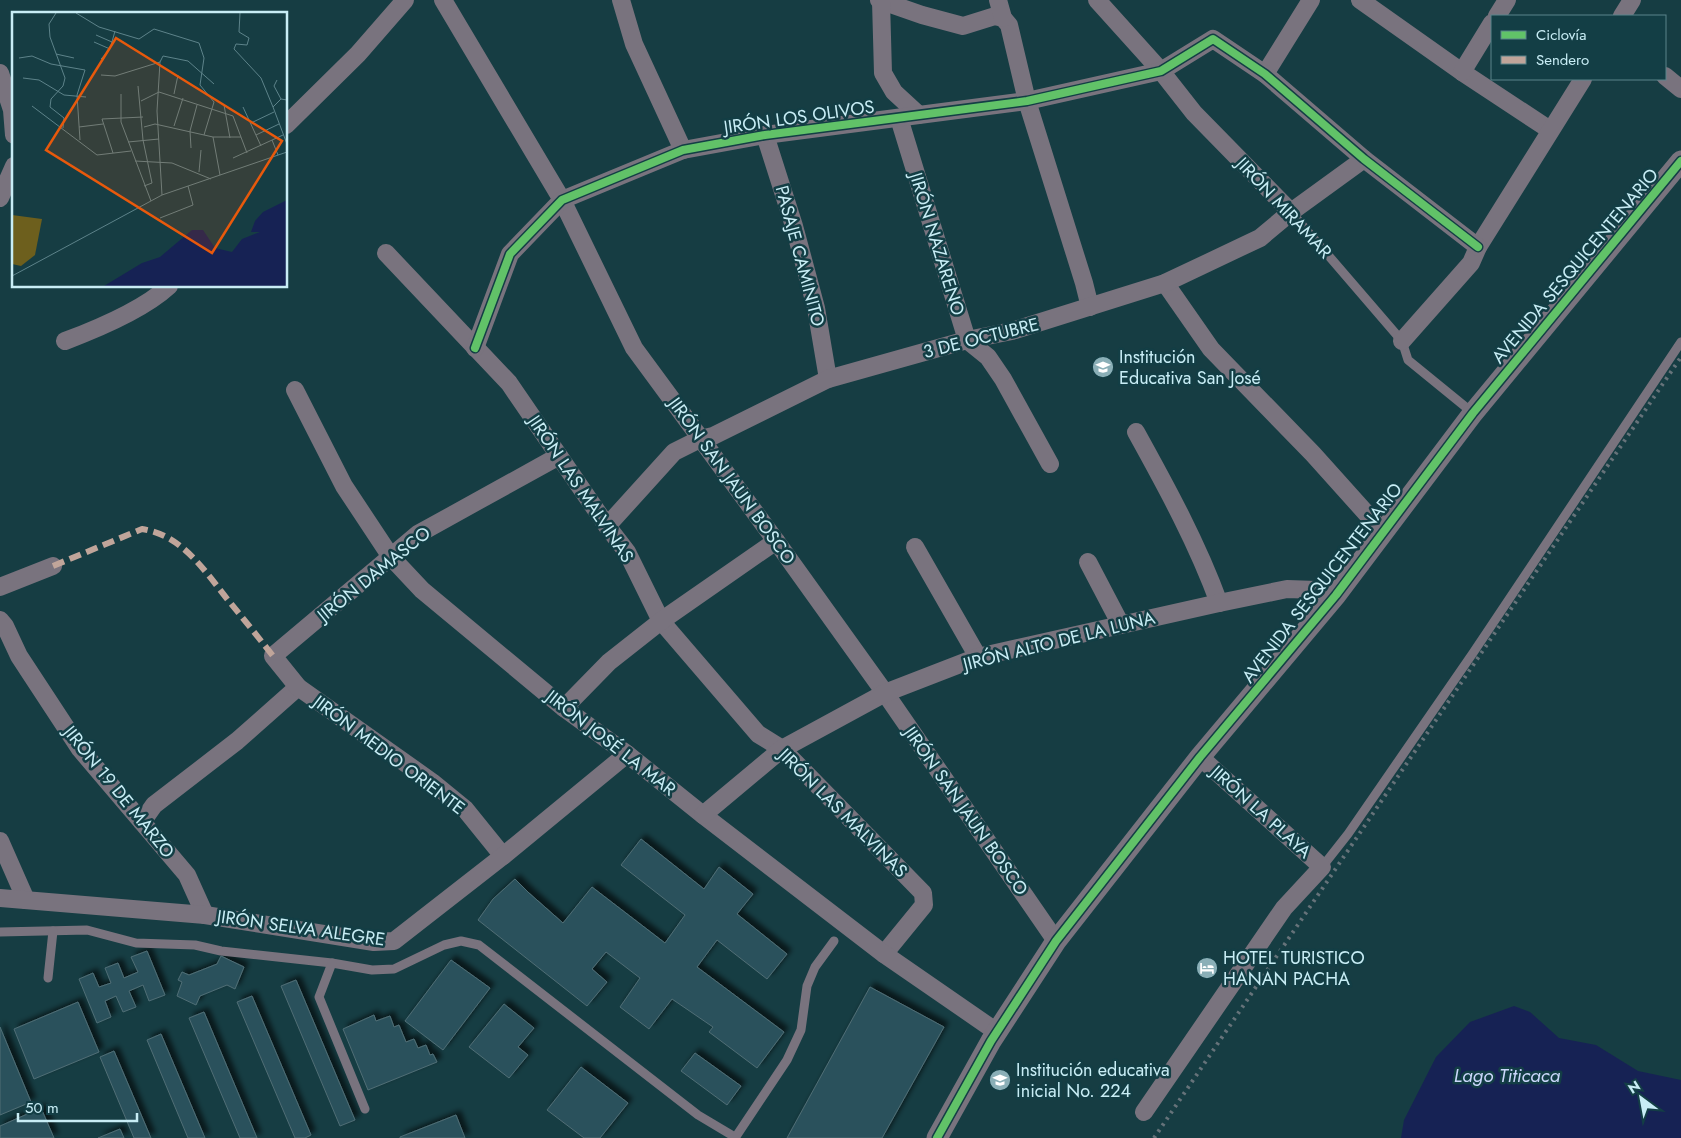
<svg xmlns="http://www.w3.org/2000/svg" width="1681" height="1138" font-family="Jost,sans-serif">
<defs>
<filter id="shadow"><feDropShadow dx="4.5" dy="-4.5" stdDeviation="2.5" flood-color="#0009"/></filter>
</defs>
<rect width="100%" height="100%" fill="#163d43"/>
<!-- water -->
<polygon fill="#162254" points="1514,1006 1530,1012 1559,1038 1596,1045 1638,1071 1681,1080 1681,1138 1401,1138 1404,1120 1436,1057 1470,1022"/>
<!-- building -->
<g fill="#2b515b" stroke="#506e76" filter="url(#shadow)">
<polygon points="641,839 704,889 719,867 753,894 737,914 787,954 767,979 717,940 697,967 784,1032 757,1068 709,1032 713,1027 672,999 649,1029 620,1007 640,978 606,952 592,969 607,982 587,1006 478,920 493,899 515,879 529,893 563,923 592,887 665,943 685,915 621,865"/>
<polygon points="147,951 165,995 149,1001 143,985 129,991 136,1007 123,1012 116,996 105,1001 111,1017 97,1023 79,979 93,973 99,987 111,983 105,968 118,963 124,978 138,972 131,957"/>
<polygon points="221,956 244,967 235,989 227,985 200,996 196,1005 177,996 182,982 178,980 182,972 189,975 217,964"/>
<polygon points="451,960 490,988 443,1050 405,1021"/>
<polygon points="296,980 355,1120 340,1126 281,986"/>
<polygon points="870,987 944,1027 882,1138 787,1138"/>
<polygon points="252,996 311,1135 305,1138 295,1138 237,1002"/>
<polygon points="78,1002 99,1052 34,1079 14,1029"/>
<polygon points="504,1004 534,1028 518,1047 528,1055 509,1078 469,1047"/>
<polygon points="204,1012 257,1138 240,1138 189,1018"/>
<polygon points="374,1015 376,1021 390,1016 394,1027 399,1025 406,1042 414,1039 418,1048 426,1045 430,1055 433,1054 437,1062 368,1090 343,1029"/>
<polygon points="0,1027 31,1102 0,1115"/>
<polygon points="161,1034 205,1138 188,1138 147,1040"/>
<polygon points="114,1051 151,1138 134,1138 100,1057"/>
<polygon points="695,1053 741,1086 727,1105 681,1071"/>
<polygon points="581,1067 628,1103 600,1138 584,1138 547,1110"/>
<polygon points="41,1108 54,1138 0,1138 0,1126"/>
<polygon points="456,1115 465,1138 400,1138 400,1137"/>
<polygon points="120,1129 124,1138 98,1138"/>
</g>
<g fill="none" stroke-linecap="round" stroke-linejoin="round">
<!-- service -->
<g stroke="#79737e" stroke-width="9">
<polyline points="1291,212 1402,341 1408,360 1473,413"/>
<polyline points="1322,867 1348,834 1473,653 1681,342"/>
<polyline points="0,932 87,930 136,943 195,945 221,951 332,963 372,970 394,969 444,945 461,941 479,945 698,1115 735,1137"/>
<polyline points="332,963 319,997 365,1109"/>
<polyline points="48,978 53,931"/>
<polyline points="735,1138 787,1060 801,1030 807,986 815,967 834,941"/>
</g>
<!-- minor -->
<g stroke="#79737e" stroke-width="18">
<polyline points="443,0 562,200 634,348 776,541 885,693 1056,941"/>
<polyline points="621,0 634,44 683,150"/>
<polyline points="879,0 922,15 963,26 995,16 1003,18 1009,25 1027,101 1084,283 1090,307"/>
<polyline points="998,0 1003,18"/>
<polyline points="1097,0 1161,71 1194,113 1291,212"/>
<polyline points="1360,0 1462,72 1550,130"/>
<polyline points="881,1 883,73 894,92 919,115"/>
<polyline points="1497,16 1507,0"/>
<polyline points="1622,16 1632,0"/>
<polyline points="1462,72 1492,23"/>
<polyline points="0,73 12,110 14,135"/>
<polyline points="1265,74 1311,0"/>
<polyline points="1665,76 1681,89"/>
<polyline points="899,118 967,340 988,357 1003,379 1050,464"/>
<polyline points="286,125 358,54 405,0"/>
<polyline points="765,135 794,226 816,308 828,379"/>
<polyline points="0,198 14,166"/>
<polyline points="386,253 509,383 607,526 627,552 661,621 758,734 782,749 923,893 924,905 884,954"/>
<polyline points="1165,283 1211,349 1313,454 1383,532"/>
<path d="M65,341C97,329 144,309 169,286"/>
<polyline points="1402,341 1471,263 1478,247 1583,79"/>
<polyline points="475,348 510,254 562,200 683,150 765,135 1027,101 1161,71 1213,39 1265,74 1364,159 1478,247"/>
<polyline points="295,390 344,486 391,557 422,590 564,708 627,754 703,815 884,954 997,1032"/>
<path d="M1136,432C1167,488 1197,543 1219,603"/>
<polyline points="607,526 674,452 700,439 713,436 828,379 967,340 1012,331 1165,283 1260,238 1291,212 1364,159"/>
<polyline points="915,547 978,657"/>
<polyline points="1088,562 1121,625"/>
<polyline points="0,587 53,566"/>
<polyline points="0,620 5,626 19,656 80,749 187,875 205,915"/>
<polyline points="564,708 609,662 661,621 776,541"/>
<polyline points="703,815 782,749 885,693 978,657 1219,603 1287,589 1317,590 1336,595"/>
<polyline points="142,822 154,805 237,741 298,687"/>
<polyline points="0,841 26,900"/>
<polyline points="503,856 465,809 432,782 298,687 273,656 418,534 559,456"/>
<polyline points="0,898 205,915 374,942 394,941 503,856 627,754"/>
<polyline points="1144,1112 1284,908 1322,867 1200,757"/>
</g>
<!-- tertiary -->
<polyline stroke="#79737e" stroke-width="21" points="937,1138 991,1041 1056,941 1200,757 1336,595 1473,413 1681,161"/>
<!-- rail -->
<polyline stroke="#66737a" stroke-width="4" stroke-dasharray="2.5 5" stroke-linecap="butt" points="1154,1138 1681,357"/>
<!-- quiet -->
<path stroke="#c0a59a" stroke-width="6" stroke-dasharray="12 6" stroke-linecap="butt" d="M53,566L142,529C182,535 204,570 228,600C243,618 258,637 273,656"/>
<!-- cycleway casing -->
<g stroke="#133e45" stroke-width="11">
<g id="cycleway">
<polyline points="475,348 510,254 562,200 683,150 765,135 1027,101 1161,71 1213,39 1265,74 1364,159 1478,247"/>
<polyline points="937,1138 991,1041 1056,941 1200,757 1336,595 1473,413 1681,161"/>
</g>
</g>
<!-- cycleway -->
<use href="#cycleway" stroke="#61c268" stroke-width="8"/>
</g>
<!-- icons -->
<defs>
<g id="school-disc" transform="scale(1.125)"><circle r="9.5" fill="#8aafb7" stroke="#133e45"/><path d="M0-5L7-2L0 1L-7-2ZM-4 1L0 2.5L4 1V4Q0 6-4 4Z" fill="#fff"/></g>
<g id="hotel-disc" transform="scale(1.125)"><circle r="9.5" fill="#8aafb7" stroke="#133e45"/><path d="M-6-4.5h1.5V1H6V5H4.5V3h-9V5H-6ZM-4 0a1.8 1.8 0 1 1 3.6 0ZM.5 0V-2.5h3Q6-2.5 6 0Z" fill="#fff"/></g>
</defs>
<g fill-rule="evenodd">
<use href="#school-disc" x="1103" y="367"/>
<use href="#hotel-disc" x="1207" y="968"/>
<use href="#school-disc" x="1000" y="1080"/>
</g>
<g text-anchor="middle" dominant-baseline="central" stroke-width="5" stroke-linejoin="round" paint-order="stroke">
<!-- street labels -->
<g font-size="18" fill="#c8edf5" stroke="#133e45">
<text transform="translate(799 117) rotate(-8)">JIRÓN LOS OLIVOS</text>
<text transform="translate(1284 208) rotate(47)">JIRÓN MIRAMAR</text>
<text transform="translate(937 244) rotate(73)">JIRÓN NAZARENO</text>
<text transform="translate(800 256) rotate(75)">PASAJE CAMINITO</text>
<text transform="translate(1575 266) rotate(-50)">AVENIDA SESQUICENTENARIO</text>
<text transform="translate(981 338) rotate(-14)">3 DE OCTUBRE</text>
<text transform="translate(732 481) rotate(54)">JIRÓN SAN JAUN BOSCO</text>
<text transform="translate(581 489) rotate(56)">JIRÓN LAS MALVINAS</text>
<text transform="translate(374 574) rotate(-39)">JIRÓN DAMASCO</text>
<text transform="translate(1322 583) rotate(-52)">AVENIDA SESQUICENTENARIO</text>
<text transform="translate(1059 641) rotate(-14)">JIRÓN ALTO DE LA LUNA</text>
<text transform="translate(611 743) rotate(38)">JIRÓN JOSÉ LA MAR</text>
<text transform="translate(389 755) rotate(37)">JIRÓN MEDIO ORIENTE</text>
<text transform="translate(119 792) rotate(51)">JIRÓN 19 DE MARZO</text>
<text transform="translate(966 811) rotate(55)">JIRÓN SAN JAUN BOSCO</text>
<text transform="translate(1261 812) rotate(42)">JIRÓN LA PLAYA</text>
<text transform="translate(843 813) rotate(45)">JIRÓN LAS MALVINAS</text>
<text transform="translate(301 928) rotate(8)">JIRÓN SELVA ALEGRE</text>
</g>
<!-- poi labels -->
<g font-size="18" fill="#c8edf5" stroke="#133e45" text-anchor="start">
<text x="1119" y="357">Institución<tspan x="1119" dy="21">Educativa San José</tspan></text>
<text x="1223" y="958">HOTEL TURISTICO<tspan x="1223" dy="21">HANAN PACHA</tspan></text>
<text x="1016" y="1070">Institución educativa<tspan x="1016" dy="21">inicial No. 224</tspan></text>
</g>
<!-- water labels -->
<g font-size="19" font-style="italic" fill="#cbd7fb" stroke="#133e45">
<text x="1507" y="1075">Lago Titicaca</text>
</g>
</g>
<!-- overview -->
<g transform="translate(12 12)">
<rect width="275" height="275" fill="#163d43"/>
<path d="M0,203L30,207L23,243L9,254L0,252Z" fill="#6d5f1d"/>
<path d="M275,188V274H92L130,251L148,245L180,218H191L203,236L220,240L230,227L248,220H239L243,209L251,200Z" fill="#162254"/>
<path fill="none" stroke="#5d838a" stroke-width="1" d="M44,1L37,12L38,25L53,66L51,74L39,87L38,95L52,106L51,116M64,1L87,15L127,27L142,17L187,31L192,46L188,73L202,90L192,123M228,1L227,20L237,26L235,33L224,32L222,37L249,66L261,95M84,23L100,30M82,30L98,37M44,42L62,46M7,46L20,44L39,52L73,58L65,83M89,47L98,37L103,19M89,63L103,64L148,50M11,66L27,68L52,83L74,85M265,68L262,74L269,87M126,74L131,128L140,171L132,174M109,82V110L139,189M162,82L166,63M65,83L68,128M275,88L269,87L261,95L275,132M129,89L147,80L221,104L235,141M212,93L218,126M20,94L85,143L119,139M231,95L249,134M239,111L262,100M162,114L171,86M67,115L91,112M132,115L143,112L201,125H229M244,123L267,112M201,125L208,163M260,128L266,143M116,130L147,127M179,136L178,119L185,93M101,141L90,107L131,105M221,146L271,123M123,149L160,151L199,167M187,160L189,138M150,183L145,99L148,50L151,44L176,49L202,72M148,206L181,193L176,174M0,264L150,183L275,140"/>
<path fill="#e8590c" fill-opacity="0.15" stroke="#e8590c" stroke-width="2.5" d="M104,26L270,129L200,241L34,138Z"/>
<rect width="275" height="275" fill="none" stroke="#c8edf5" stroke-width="2.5"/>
</g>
<!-- legend -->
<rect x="1491" y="15" width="175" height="65" fill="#133e45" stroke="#5b848b"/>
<rect x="1501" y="31" width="25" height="8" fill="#61c268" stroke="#5b848b"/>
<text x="1536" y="40" font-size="15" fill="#c8edf5">Ciclovía</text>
<rect x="1501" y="56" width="25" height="8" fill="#c0a59a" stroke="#5b848b"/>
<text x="1536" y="65" font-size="15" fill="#c8edf5">Sendero</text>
<!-- north arrow -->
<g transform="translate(1641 1098) rotate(328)" stroke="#133e45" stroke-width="4" paint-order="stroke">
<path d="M0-4L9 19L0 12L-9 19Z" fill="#c8edf5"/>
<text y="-8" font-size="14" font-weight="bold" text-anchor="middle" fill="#c8edf5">N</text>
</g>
<!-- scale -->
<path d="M18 1113v8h119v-8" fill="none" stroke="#c8edf5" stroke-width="2.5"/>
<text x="25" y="1113" font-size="15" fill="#c8edf5" stroke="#133e45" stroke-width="4" paint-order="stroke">50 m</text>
</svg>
